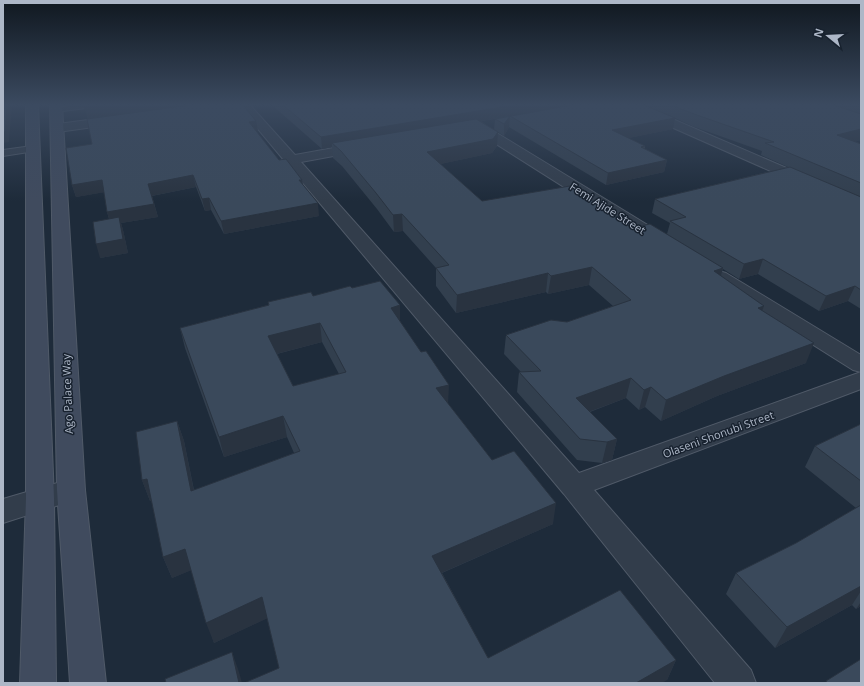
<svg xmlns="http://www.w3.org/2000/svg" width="864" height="686" font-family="'Open Sans',sans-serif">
<rect width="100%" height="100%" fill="#1e2b3a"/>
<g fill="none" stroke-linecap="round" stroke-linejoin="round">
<!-- lane casing -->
<g stroke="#505a68" stroke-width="2">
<g id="lane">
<polygon points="76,105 97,105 93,107 56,112 52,110 56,108"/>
<polygon points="32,146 37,149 35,151 3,156 3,150"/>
</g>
</g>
<!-- street casing -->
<g stroke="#505a68" stroke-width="2">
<g id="street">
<polygon points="238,105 250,105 295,155 361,143 366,144 368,147 366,150 301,162 579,473 861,372 861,389 594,490 751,670 756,683 715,683 564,494 287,164 284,163 282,160 283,159"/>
<polygon points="624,105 640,105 861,200 861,211 626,107"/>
<polygon points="118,116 122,117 124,120 122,123 58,132 54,131 52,128 54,125 58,124"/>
<polygon points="478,123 482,124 669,238 672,242 669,246 663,247 657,246 474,130 472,127 474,124"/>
<polygon points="719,271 726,273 861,355 861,372 853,370 712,281 709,277 712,273"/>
<polygon points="71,479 81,482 85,490 81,498 3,523 3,499"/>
</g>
</g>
<!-- secondary casing -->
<g stroke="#505a68" stroke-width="2">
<g id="secondary">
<polygon points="26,105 38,105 54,498 56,683 20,683 26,498"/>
<polygon points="50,105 62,105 85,490 106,683 70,683 57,490"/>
</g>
</g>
<!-- lane -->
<use href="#lane" fill="#323d4b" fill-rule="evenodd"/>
<!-- street -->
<use href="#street" fill="#323d4b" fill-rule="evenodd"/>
<!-- secondary -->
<use href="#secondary" fill="#404b5e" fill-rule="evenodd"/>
</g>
<!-- wall -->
<g fill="#323f4e" fill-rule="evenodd">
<polygon points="84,105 256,121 258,131 256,132 279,160 302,180 303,185 319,216 224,234 211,210 205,211 196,187 152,196 158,217 121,223 123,230 128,253 100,258 109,219 107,212 104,192 76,197 72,185 92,144 88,119"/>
<path d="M272,105H861V140L855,141L861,144V309L848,301L819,311L758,274L739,279L723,269L721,276L762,310L806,363L717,396L661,421L645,407L639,410L626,398L590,412L617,439L612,460L602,463L577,460L517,392L519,372H521L504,354L506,335L567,322L613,306L589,285L548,294L546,292L456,313L436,286V268L403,231L394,232L377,209L342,166L333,158L332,147L322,149ZM675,118L692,126L762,151L761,155L788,167L655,199L652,213L670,223L667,234L482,201L440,164L492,153L497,146L498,132L504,136L509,127L606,185L664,172L667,160L645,149V146L628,138L673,129ZM495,119L494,130L481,121Z"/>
<path d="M352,288L400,305V322L448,404L492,460L553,524L442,573L488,658L676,660L667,680L279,668L267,618L214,643L191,570L172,578L163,557L152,501H150L142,480L177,421L184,441L194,490L294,453L287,437L224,457L185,348L180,328L268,305V302L313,296ZM322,342L339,374L293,386L277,354Z"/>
<polygon points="861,424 861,606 856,609 852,605 775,648 726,594 736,573 796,543 856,508 805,467 815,446"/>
</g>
<!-- shaded-wall -->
<g fill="#293340">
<polygon points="7,105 12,105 9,142 3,143 3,132"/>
<polygon points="99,105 195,105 88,119 84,107"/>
<polygon points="514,105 576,105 510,116 509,127 504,136 504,124 509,116 335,147 332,143 332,147 322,149 321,137"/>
<polygon points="675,118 673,129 610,142 612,130"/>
<polygon points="256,121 258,131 250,133 249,122"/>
<polygon points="861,129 861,140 833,147 837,135"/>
<polygon points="498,132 497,146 492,153 427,167 427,152"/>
<polygon points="667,160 664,172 606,185 608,173"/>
<polygon points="193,175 196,187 151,196 148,184"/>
<polygon points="102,180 106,192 76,197 72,185"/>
<polygon points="299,180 302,180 304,192"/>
<polygon points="209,198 211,210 205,211 202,199"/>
<polygon points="318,203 319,216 224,234 221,221"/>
<polygon points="154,204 158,217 121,223 123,230 128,253 100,258 96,244 111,225 107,212"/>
<polygon points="402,214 403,231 394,232 393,215"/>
<polygon points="763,259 758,274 739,279 744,264"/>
<polygon points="592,267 589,285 548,294 551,276"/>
<polygon points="723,268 718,286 714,271"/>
<polygon points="548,273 546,292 456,313 457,295"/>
<polygon points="855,286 848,301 819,311 826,296"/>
<polygon points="400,305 400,324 391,308"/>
<polygon points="764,306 757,325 758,308"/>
<polygon points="320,323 322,342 272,355 268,336"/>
<polygon points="814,343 806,363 717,396 661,421 666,400 724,376"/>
<polygon points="631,378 626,398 572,418 576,398"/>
<polygon points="449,385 448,405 436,388"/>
<polygon points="651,387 645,407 639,410 644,390"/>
<polygon points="283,416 287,437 224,457 219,437"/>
<polygon points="177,421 184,441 198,512 191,491"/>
<polygon points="617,439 612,460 602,463 607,442"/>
<polygon points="147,479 155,500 150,501 142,480"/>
<polygon points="556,503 553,524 432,577 432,556"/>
<polygon points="185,549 192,570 172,578 163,557"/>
<polygon points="861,586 861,591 852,605 775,648 787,627"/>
<polygon points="262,597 268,618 214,643 206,623"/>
<polygon points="861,602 861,606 856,609"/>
<polygon points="232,652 239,672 242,683 239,683"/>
<polygon points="676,660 667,680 662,683 636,683"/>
</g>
<!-- building -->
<g fill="#3a495b" stroke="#293340" fill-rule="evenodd">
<polygon points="3,105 7,105 5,132 3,132"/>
<polygon points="84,105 99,105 84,107"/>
<polygon points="190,105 243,105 256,121 249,122 279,160 286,159 302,180 299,180 318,203 221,221 209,198 202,199 193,175 148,184 154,204 107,212 102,180 72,185 66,148 92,144 87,119"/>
<polygon points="283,105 514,105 321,137"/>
<polygon points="572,105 644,105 675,118 612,130 645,146 641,147 667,160 608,173 510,116 504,124 495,119"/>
<polygon points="671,105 834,105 861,114 861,129 837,135 861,144 861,183 765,143 774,142 694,114"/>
<polygon points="476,119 498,132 493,139 427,152 482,201 570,186 632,228 650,224 723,268 714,271 764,306 758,308 814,343 724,376 666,400 651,387 644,390 631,378 576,398 617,439 607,442 580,439 519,372 541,371 506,335 551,320 567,322 631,300 592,267 551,276 548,273 457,295 436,268 449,265 402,214 393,215 376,193 341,151 332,143"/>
<polygon points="790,167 861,197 861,290 855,286 826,296 763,259 744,264 670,221 686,217 655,199"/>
<polygon points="119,217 123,239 96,244 93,222"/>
<path d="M380,281L400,305L391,308L421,352L426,351L449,385L436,388L492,460L514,451L556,503L432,556L488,658L620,590L676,660L636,683H244L279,668L262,597L206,623L185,549L163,557L147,479L142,480L136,432L177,421L191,491L300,451L283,416L219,437L180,328L269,305L268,302L311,292L313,296L350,286L352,288ZM320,323L346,372L293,386L268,336Z"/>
<polygon points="861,424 861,481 815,446"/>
<polygon points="861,505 861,586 787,627 736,573 796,543"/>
<polygon points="232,652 239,683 166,683 165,679"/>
<polygon points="861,659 861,683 827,683 826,681"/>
</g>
<!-- sky -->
<linearGradient id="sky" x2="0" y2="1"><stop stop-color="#101820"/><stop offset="0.52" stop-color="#3b4a60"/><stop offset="1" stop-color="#3b4a60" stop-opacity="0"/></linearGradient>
<rect width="864" height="201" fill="url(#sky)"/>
<g text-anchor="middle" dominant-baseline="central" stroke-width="3" stroke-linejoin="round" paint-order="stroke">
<!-- street labels -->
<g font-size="11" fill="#adb7c7" stroke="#18222f">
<text transform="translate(608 208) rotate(32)">Femi Ajide Street</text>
<text transform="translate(67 394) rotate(-92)">Ago Palace Way</text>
<text transform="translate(718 434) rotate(-20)">Olaseni Shonubi Street</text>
</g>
</g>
<!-- border -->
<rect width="864" height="686" fill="none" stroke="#adb7c7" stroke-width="8"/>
<!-- north arrow -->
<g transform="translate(828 36) rotate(288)" stroke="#18222f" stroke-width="3" paint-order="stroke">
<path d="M0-3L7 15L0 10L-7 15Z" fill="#adb7c7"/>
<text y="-6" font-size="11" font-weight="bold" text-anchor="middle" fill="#adb7c7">N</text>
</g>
</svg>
